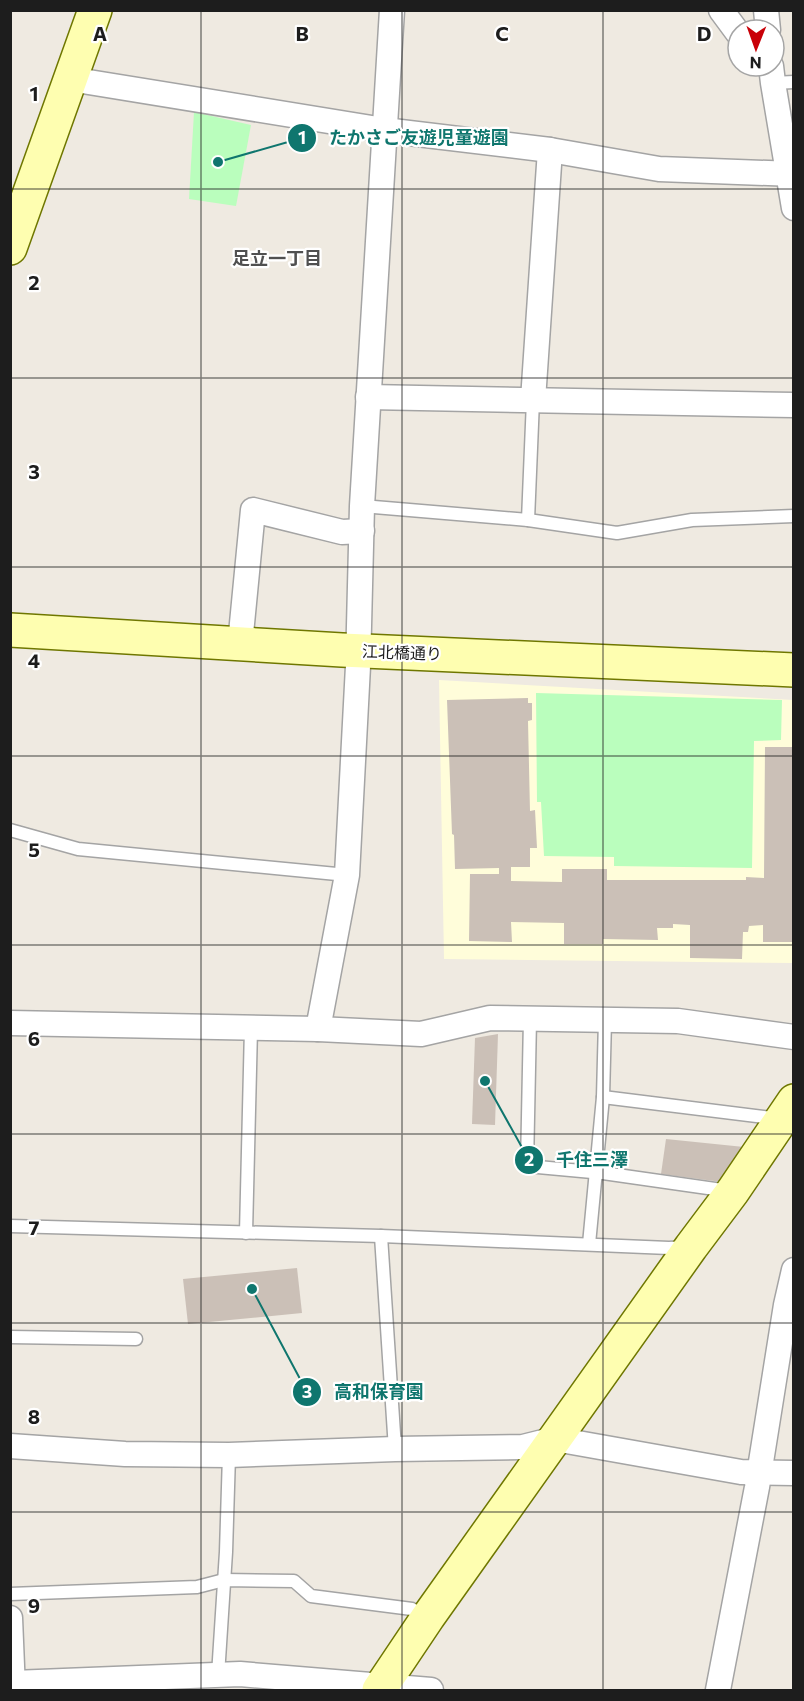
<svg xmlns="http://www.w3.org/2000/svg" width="804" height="1701" font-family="Commissioner,'Noto Sans JP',sans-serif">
<rect width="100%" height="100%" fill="#efeae1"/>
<!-- education -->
<polygon fill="#fffdda" points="439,680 793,700 793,963 444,959"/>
<!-- park -->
<g fill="#bafebd">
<polygon points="194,112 251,125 236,206 189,199"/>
<polygon points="536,693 782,700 781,740 754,741 752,868 614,866 614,857 544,856 541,802 537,802"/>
</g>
<!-- building -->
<g fill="#cbc0b7">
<polygon points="528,698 528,703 532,703 532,720 528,721 530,811 535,810 537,848 530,848 530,867 511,867 511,881 562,882 562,869 607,869 607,880 746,880 746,877 764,878 765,747 792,747 794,942 763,942 763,925 749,926 748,932 743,932 742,959 690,958 690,925 673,924 673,928 657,928 658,940 603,939 603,944 564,944 564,923 511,922 512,942 469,941 470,874 499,874 499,868 455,869 454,835 452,834 447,700"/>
<polygon points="498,1034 495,1125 472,1124 475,1038"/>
<polygon points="666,1139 744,1147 722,1182 661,1174"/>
<polygon points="297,1268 302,1313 188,1324 183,1279"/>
</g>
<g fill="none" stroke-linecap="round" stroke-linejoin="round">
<!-- lane casing -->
<g stroke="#a4a4a4" stroke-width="15">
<g id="lane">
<polyline points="773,83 794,82"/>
<polyline points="362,506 528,520 617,533 692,520 794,516"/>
<polyline points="528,520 533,400"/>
<polyline points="10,830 78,849 347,875"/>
<polyline points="530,1019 527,1166 603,1173 729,1191"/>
<polyline points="603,1097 780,1119"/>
<polyline points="10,1226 381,1236 669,1248 687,1247"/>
<polyline points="246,1233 251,1028"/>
<polyline points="381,1236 395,1449"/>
<polyline points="589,1244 603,1097 605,1020"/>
<polyline points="10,1337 136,1339"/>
<polyline points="10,1594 197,1587 224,1580 294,1581 311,1596 412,1609 427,1617"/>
<polyline points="218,1675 226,1552 229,1455"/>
</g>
</g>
<!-- street casing -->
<g stroke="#a4a4a4" stroke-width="27">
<g id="street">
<polyline points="721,10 738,33"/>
<polyline points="766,10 768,30"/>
<polyline points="771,66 773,83 794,208"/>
<polyline points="70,79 384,130 550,150 659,169 794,174"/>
<polyline points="368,397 794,405"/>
<polyline points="533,400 550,150"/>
<polyline points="240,644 253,510 342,532 362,531"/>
<polyline points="10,1023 318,1029 421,1034 490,1018 678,1021 794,1037"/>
<polyline points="318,1029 347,875 358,666 362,506 392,10"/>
<polyline points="10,1446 125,1454 229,1455 395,1449 523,1447 555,1439 741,1472 794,1473"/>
<polyline points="10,1618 13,1690"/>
<polyline points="13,1683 240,1674 431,1690"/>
<polyline points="718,1690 757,1487 786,1305 794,1270"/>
</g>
</g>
<!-- secondary casing -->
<g stroke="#6f7700" stroke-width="36">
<g id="secondary">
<polyline points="10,248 95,10"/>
<polyline points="10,630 342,650 794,670"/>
<polyline points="379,1690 428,1617 691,1247 733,1191 794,1101"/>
</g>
</g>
<!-- lane -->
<use href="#lane" stroke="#fff" stroke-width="12"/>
<!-- street -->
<use href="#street" stroke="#fff" stroke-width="24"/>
<!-- secondary -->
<use href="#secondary" stroke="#fefeb0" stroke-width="33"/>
</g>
<!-- grid -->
<path fill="none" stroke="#1d1d1d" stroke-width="1.5" stroke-opacity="0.55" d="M201,10V1690M402,10V1690M603,10V1690M10,189H794M10,378H794M10,567H794M10,756H794M10,945H794M10,1134H794M10,1323H794M10,1512H794"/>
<g text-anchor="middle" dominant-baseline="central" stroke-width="4.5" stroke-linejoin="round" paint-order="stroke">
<!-- street labels -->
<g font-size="16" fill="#1d1d1d" stroke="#fff">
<text transform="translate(402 652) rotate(2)">江北橋通り</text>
</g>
<!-- neighbourhood labels -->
<g font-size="18" font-weight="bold" fill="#505050" stroke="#fff">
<text x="277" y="258">足立一丁目</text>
</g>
</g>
<g font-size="20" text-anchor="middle" font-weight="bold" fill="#1d1d1d" stroke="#fff" stroke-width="4.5" stroke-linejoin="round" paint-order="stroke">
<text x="100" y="41">A</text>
<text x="302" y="41">B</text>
<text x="502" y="41">C</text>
<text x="704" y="41">D</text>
<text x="34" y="101">1</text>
<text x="34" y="290">2</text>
<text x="34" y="479">3</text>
<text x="34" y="668">4</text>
<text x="34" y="857">5</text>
<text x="34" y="1046">6</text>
<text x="34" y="1235">7</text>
<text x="34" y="1424">8</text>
<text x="34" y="1613">9</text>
</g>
<!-- callouts -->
<path fill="none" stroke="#0f766e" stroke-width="2" d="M218 162L302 138M485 1081L529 1160M252 1289L307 1392"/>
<g fill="#0f766e" stroke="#fff" stroke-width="2">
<circle cx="218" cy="162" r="6"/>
<circle cx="485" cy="1081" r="6"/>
<circle cx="252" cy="1289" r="6"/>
<circle cx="302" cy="138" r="15"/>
<circle cx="529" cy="1160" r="15"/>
<circle cx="307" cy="1392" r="15"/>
</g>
<g font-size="18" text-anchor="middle" font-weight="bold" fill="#fff">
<text x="302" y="144">1</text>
<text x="529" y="1166">2</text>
<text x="307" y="1398">3</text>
</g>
<g font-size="18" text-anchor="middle" font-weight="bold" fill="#0f766e" stroke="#fff" stroke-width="4.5" stroke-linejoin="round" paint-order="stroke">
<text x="419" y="144">たかさご友遊児童遊園</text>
<text x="592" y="1166">千住三澤</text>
<text x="379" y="1398">高和保育園</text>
</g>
<!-- border -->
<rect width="804" height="1701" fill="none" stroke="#1d1d1d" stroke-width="24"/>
<!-- north arrow -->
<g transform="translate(756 48) rotate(181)"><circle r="28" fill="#ffffff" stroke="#a5a5a5" stroke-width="1.5"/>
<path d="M0-4.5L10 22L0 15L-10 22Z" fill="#c90008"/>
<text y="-9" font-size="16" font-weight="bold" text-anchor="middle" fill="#1d1d1d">N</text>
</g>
</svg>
